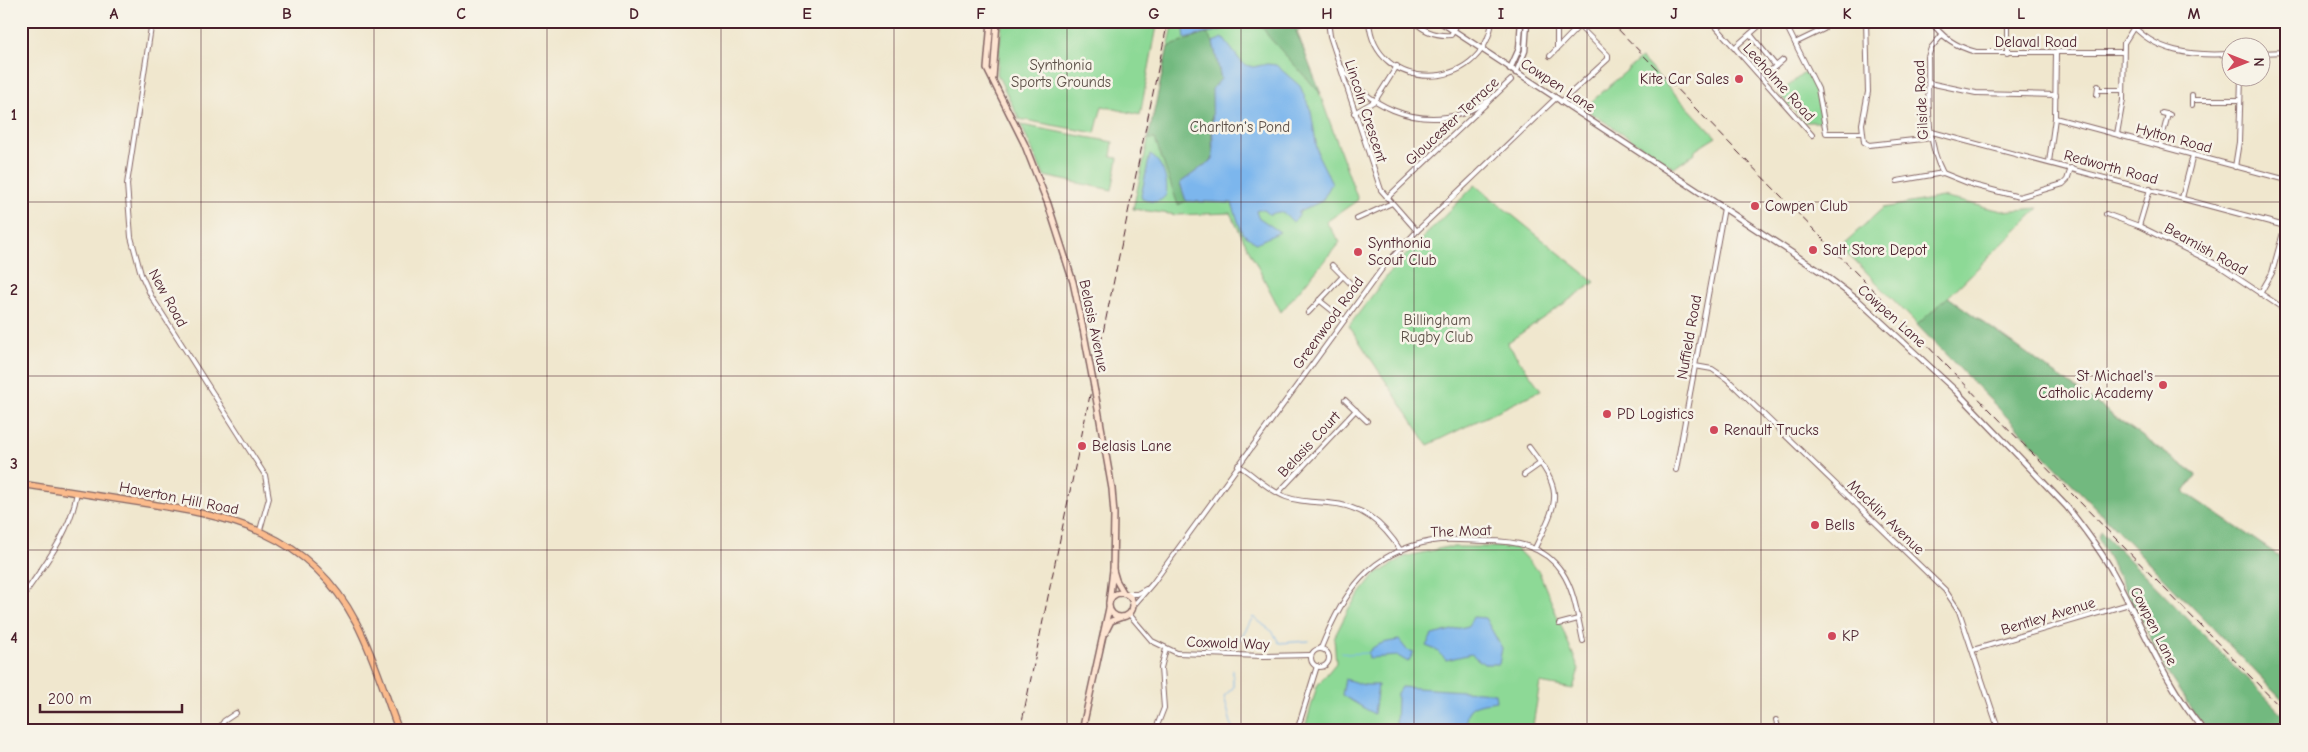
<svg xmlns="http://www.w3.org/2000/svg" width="2308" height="752" font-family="'Comic Neue',sans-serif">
<rect width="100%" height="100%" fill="#f7f3e8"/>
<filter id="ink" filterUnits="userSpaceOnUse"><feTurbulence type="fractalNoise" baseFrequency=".02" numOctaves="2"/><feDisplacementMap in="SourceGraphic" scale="10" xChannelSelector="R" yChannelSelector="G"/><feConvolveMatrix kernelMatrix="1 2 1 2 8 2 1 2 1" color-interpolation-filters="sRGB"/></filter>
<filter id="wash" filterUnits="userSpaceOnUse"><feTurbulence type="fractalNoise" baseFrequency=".0096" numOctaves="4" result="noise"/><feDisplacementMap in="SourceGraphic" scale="20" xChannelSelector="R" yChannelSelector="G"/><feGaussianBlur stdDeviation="1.12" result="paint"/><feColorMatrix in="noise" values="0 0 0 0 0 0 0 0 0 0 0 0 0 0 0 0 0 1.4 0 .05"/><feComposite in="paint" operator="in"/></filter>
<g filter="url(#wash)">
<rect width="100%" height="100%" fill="#f0e7ce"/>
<!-- green -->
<g fill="#8dd996" stroke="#6c7c60">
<polygon points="1002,21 1158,21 1140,115 1102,106 1095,133 1019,119 997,74"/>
<polygon points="1174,21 1308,21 1309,23 1297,31 1358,200 1326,222 1340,242 1281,312 1230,213 1177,215 1133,209"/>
<polygon points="1641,58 1716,137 1694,151 1695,153 1674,168 1587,110 1590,103"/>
<polygon points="1807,70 1816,89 1822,122 1805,122 1779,94"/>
<polygon points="1021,125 1113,142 1111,157 1118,158 1112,190 1044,176"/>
<polygon points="1475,185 1595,282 1507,343 1541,390 1428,445 1349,326 1393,268"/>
<polygon points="1942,197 2002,211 2039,208 1948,297 2196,475 2184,492 2285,560 2287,558 2287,704 1841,246 1883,208"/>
<polygon points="1447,547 1515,547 1539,572 1579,669 1573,689 1540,683 1532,731 1304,731 1317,686 1336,663 1334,638 1349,608 1374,576 1404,557"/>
</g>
<!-- forest -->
<g fill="#72b97f" stroke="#5e6c55">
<polygon points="1259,21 1292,21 1321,94 1268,36"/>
<polygon points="1207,33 1213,42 1221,79 1211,121 1213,159 1180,183 1186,201 1178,205 1155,139 1148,139 1168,47"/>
<polygon points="1948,297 2196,475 2184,492 2285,560 2287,558 2287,704 1917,325"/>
<polygon points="2101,531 2287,719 2287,731 2209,731 2196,716 2166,671 2144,624 2098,538"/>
</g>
<!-- water -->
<g fill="#7bb6ed" stroke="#626a8c">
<polygon points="1183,21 1226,21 1227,22 1224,29 1185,39"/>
<path d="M1223,38L1243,64L1253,67L1267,64L1276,65L1300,86L1311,111L1318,155L1332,183L1322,201L1299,212V216L1293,222C1285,213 1281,209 1270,215L1263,209L1256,211L1258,217L1280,232L1256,243L1242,233L1232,203L1186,201L1180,183L1213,159L1212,89L1221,79L1213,42Z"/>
<path d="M1150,155C1162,161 1169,181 1166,195C1159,204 1153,202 1142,199L1141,195Z"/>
<polygon points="1473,617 1485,618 1502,648 1499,664 1484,664 1471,654 1446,660 1436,650 1426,646 1432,635 1468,626"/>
<path d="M1399,640L1407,650L1414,652L1408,662L1398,656L1369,658L1368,653C1374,643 1388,642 1399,640Z"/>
<polygon points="1345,679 1364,685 1378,685 1374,714 1342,695"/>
<path d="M1401,687L1495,693L1496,701C1486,703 1473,703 1468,712C1466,717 1467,722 1462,726C1447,735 1413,731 1396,731L1397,693Z"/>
</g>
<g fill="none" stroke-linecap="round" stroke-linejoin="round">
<!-- stream -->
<g stroke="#7bb6ed" stroke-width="1">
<polyline points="1235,648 1253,617 1273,632 1279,643 1309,641"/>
<polyline points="1341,652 1347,654 1368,653"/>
<polyline points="1233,731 1224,696 1233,688 1233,670"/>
</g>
</g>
</g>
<g filter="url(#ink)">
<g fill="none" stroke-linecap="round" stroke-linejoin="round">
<!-- minor casing -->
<g stroke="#846564" stroke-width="6">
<g id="minor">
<polyline points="152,21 127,184 131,237 141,274 151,296 265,475 269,498 260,530"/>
<polyline points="1328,21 1330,36 1381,190 1417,231"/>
<path d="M1369,21C1374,94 1483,94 1492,21"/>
<path d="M1414,21C1424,32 1436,36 1451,35L1456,26L1454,21"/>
<polyline points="1711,21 1812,135"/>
<polyline points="1784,21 1818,89 1826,133 1862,133"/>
<polyline points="1866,21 1868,92 1862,124 1864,142 1869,145 1932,138"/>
<path d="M1931,21C1942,38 1957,47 1976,52H2123"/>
<polyline points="2007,21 2007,53"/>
<path d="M2129,21C2154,53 2193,56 2230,54"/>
<polyline points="2283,21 2287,62"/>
<polyline points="1750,34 1776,66"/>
<path d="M1942,35L1931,48L1928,57C1929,93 1925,141 1943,173L1973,185L2019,197L2063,184L2067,180L2071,168"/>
<polyline points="1795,43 1824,29"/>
<polyline points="1734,48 1759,26"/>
<polyline points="1557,49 1557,21"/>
<polyline points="2260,53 2286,52"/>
<polyline points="1550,56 1579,26"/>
<path d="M1341,66C1367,107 1415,127 1461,114C1471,111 1480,105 1489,100"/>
<polyline points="1770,71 1783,60"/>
<polyline points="1929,83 1976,93 2056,95"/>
<polyline points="2098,90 2123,90"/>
<polyline points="2097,95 2098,86"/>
<polyline points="2192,100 2240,100"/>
<polyline points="1561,102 1608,59 1608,55 1574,21"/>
<polyline points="2192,105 2192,95"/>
<polyline points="1354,113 1375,101 1397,66"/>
<polyline points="2162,113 2170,115"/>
<polyline points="2055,118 2287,180"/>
<polyline points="1932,132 2285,226"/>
<polyline points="2117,134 2123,100 2124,43 2134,27"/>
<polyline points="2160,146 2168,114"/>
<polyline points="2049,162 2055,118 2056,53"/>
<polyline points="2235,167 2239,142 2241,78"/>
<polyline points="1897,181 1943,173"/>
<polyline points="1387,198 1511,80"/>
<polyline points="2182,198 2193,155"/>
<polyline points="2106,214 2139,226 2218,265 2287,311"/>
<polyline points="1357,219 1392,203"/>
<polyline points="2139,226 2150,189"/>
<polyline points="1332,265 1350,283"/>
<polyline points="2260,294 2272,273 2287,218"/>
<polyline points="1319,300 1344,320"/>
<polyline points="1308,313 1343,276"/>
<polyline points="1695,366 1712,369 1727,379 1945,590 1959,611 1999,731"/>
<polyline points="1345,400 1367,421"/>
<path d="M1529,447C1564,493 1559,498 1535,548"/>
<path d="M1238,465C1254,475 1269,491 1286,497C1300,502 1313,502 1328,503C1362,505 1383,523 1401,551"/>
<polyline points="1676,470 1724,208"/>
<polyline points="1524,475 1541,463"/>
<polyline points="1278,493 1356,410"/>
<polyline points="1127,594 1137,594 1146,589"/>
<path d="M21,599C43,566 71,533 77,492"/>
<polyline points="1134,605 1153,583 1384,266 1417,231 1556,98"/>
<polyline points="1129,614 1152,641 1177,653 1263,656 1311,655"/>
<polyline points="1559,624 1578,619"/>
<path d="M1321,648C1343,593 1369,552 1432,541C1449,538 1468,541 1485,541C1515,541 1544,545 1562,572C1575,591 1578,619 1583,641"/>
<circle cx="1320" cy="658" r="9"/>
<polyline points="1973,650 2129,604"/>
<polyline points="1776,720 1779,731"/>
<polyline points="63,731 63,729"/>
<polyline points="218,731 224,721 236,713"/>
<polyline points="1155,731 1164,708 1161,668 1166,649"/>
<polyline points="1297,731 1317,666"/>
</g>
</g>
<!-- tertiary casing -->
<g stroke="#846564" stroke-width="7">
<g id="tertiary">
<path d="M1439,21L1821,272L1859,301L1956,391L2067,507C2083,527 2098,547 2111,569C2142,624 2163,682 2204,731"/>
<polyline points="1510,69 1519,49 1521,21"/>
<polyline points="1516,73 1525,51 1527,21"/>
</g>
</g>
<!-- secondary casing -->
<g stroke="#846564" stroke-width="8">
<g id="secondary">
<polyline points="991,21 987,69 1024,143 1048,204 1073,282 1083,329"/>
<polyline points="993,78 997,21"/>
<polyline points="1095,392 1112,489 1114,514 1113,570 1109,603"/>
<polyline points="1113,570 1116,580 1123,592"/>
<circle cx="1121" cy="605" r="12"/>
<polyline points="1105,633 1111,621 1122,617"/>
<polyline points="1082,731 1109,608"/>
</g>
</g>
<!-- primary casing -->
<g stroke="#846564" stroke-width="8">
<path id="primary" d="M21,484C60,490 99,496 137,502C230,516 308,531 356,622C374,656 385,695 399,731"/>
</g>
<!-- minor -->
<use href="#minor" stroke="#fff" stroke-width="4"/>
<!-- tertiary -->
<use href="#tertiary" stroke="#fff" stroke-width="4.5"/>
<!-- secondary -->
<use href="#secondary" stroke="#fde4d1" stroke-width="5"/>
<!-- primary -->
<use href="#primary" stroke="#fbbb8c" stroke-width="5.5"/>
<!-- rail -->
<g stroke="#4a1f2b" stroke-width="1" stroke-dasharray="8 4" stroke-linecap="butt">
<polyline points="1610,21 2287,714"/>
<polyline points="1020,731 1168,21"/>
</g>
<!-- secondary-bridge casing -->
<g stroke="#846564" stroke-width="8" stroke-linecap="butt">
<polyline id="secondary-bridge" points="1083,329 1095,392"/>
</g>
<!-- secondary-bridge -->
<use href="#secondary-bridge" stroke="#fde4d1" stroke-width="5"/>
</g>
</g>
<!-- grid -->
<path fill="none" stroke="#4a1f2b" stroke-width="1" stroke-opacity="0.55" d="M201,21V731M374,21V731M547,21V731M721,21V731M894,21V731M1067,21V731M1241,21V731M1414,21V731M1587,21V731M1761,21V731M1934,21V731M2107,21V731M21,202H2287M21,376H2287M21,550H2287"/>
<!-- markers -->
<g fill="#d1495b" stroke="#f7f3e8" stroke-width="2">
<circle cx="1739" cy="79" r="5"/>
<circle cx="1755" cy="206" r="5"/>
<circle cx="1813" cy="250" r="5"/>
<circle cx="1358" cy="252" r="5"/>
<circle cx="2163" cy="385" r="5"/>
<circle cx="1607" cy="414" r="5"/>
<circle cx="1714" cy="430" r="5"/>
<circle cx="1082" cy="446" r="5"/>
<circle cx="1815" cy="525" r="5"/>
<circle cx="1832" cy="636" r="5"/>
</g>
<g text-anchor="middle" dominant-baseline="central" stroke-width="5" stroke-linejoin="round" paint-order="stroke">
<!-- street labels -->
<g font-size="15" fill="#4a1f2b" stroke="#f7f3e8">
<text x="2036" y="42">Delaval Road</text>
<text transform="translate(1779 82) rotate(48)">Leeholme Road</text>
<text transform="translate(1558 85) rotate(33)">Cowpen Lane</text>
<text transform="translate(1921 100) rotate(-93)">Gilside Road</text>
<text transform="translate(1366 111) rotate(72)">Lincoln Crescent</text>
<text transform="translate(1452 121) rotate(-43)">Gloucester Terrace</text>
<text transform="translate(2174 138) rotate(15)">Hylton Road</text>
<text transform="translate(2111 167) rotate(15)">Redworth Road</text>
<text transform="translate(2206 249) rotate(29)">Beamish Road</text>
<text transform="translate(168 298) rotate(61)">New Road</text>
<text transform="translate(1892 316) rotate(42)">Cowpen Lane</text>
<text transform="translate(1328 323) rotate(-54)">Greenwood Road</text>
<text transform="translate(1094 326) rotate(78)">Belasis Avenue</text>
<text transform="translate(1689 337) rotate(-80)">Nuffield Road</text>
<text transform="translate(1309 444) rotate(-47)">Belasis Court</text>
<text transform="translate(179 498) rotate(11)">Haverton Hill Road</text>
<text transform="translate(1886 517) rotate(44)">Macklin Avenue</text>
<text transform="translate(1461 531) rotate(-2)">The Moat</text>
<text transform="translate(2048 616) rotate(-17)">Bentley Avenue</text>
<text transform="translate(2154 626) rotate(63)">Cowpen Lane</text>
<text transform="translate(1228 643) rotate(2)">Coxwold Way</text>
</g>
<!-- park labels -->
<g font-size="15" fill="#5b4e46" stroke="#f7f3e8">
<text x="1061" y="65">Synthonia<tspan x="1061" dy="17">Sports Grounds</tspan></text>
<text x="1240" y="127">Charlton's Pond</text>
<text x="1437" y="320">Billingham<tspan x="1437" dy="17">Rugby Club</tspan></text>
</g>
<!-- poi labels -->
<g font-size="15" fill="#4a1f2b" stroke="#f7f3e8" text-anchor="start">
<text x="1729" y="79" text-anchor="end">Kite Car Sales</text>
<text x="1765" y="206">Cowpen Club</text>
<text x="1368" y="243">Synthonia<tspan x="1368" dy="17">Scout Club</tspan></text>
<text x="1823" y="250">Salt Store Depot</text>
<text x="2153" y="376" text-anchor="end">St Michael's<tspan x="2153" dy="17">Catholic Academy</tspan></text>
<text x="1617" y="414">PD Logistics</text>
<text x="1724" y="430">Renault Trucks</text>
<text x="1092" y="446">Belasis Lane</text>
<text x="1825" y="525">Bells</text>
<text x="1842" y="636">KP</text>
</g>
</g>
<!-- margin -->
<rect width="2308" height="752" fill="none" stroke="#f7f3e8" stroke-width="55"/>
<!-- north arrow -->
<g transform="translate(2246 62) rotate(90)"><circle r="24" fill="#f7f3e8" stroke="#b29e9c"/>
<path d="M0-4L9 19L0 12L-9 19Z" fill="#d1495b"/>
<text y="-8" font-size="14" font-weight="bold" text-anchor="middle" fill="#4a1f2b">N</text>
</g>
<!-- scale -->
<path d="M40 704v8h142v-8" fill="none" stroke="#4a1f2b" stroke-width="2.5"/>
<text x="48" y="704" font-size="15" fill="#4a1f2b" stroke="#f7f3e8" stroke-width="4" paint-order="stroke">200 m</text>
<rect x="28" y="28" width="2252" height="696" fill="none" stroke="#4a1f2b" stroke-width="2"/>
<g font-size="16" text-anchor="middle" font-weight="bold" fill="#4a1f2b">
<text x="114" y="19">A</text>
<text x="287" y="19">B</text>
<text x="461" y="19">C</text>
<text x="634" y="19">D</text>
<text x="807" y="19">E</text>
<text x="981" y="19">F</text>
<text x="1154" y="19">G</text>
<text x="1327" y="19">H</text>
<text x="1501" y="19">I</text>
<text x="1674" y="19">J</text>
<text x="1847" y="19">K</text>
<text x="2021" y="19">L</text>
<text x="2194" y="19">M</text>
<text x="14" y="120">1</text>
<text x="14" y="295">2</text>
<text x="14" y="469">3</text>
<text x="14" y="643">4</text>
</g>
</svg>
